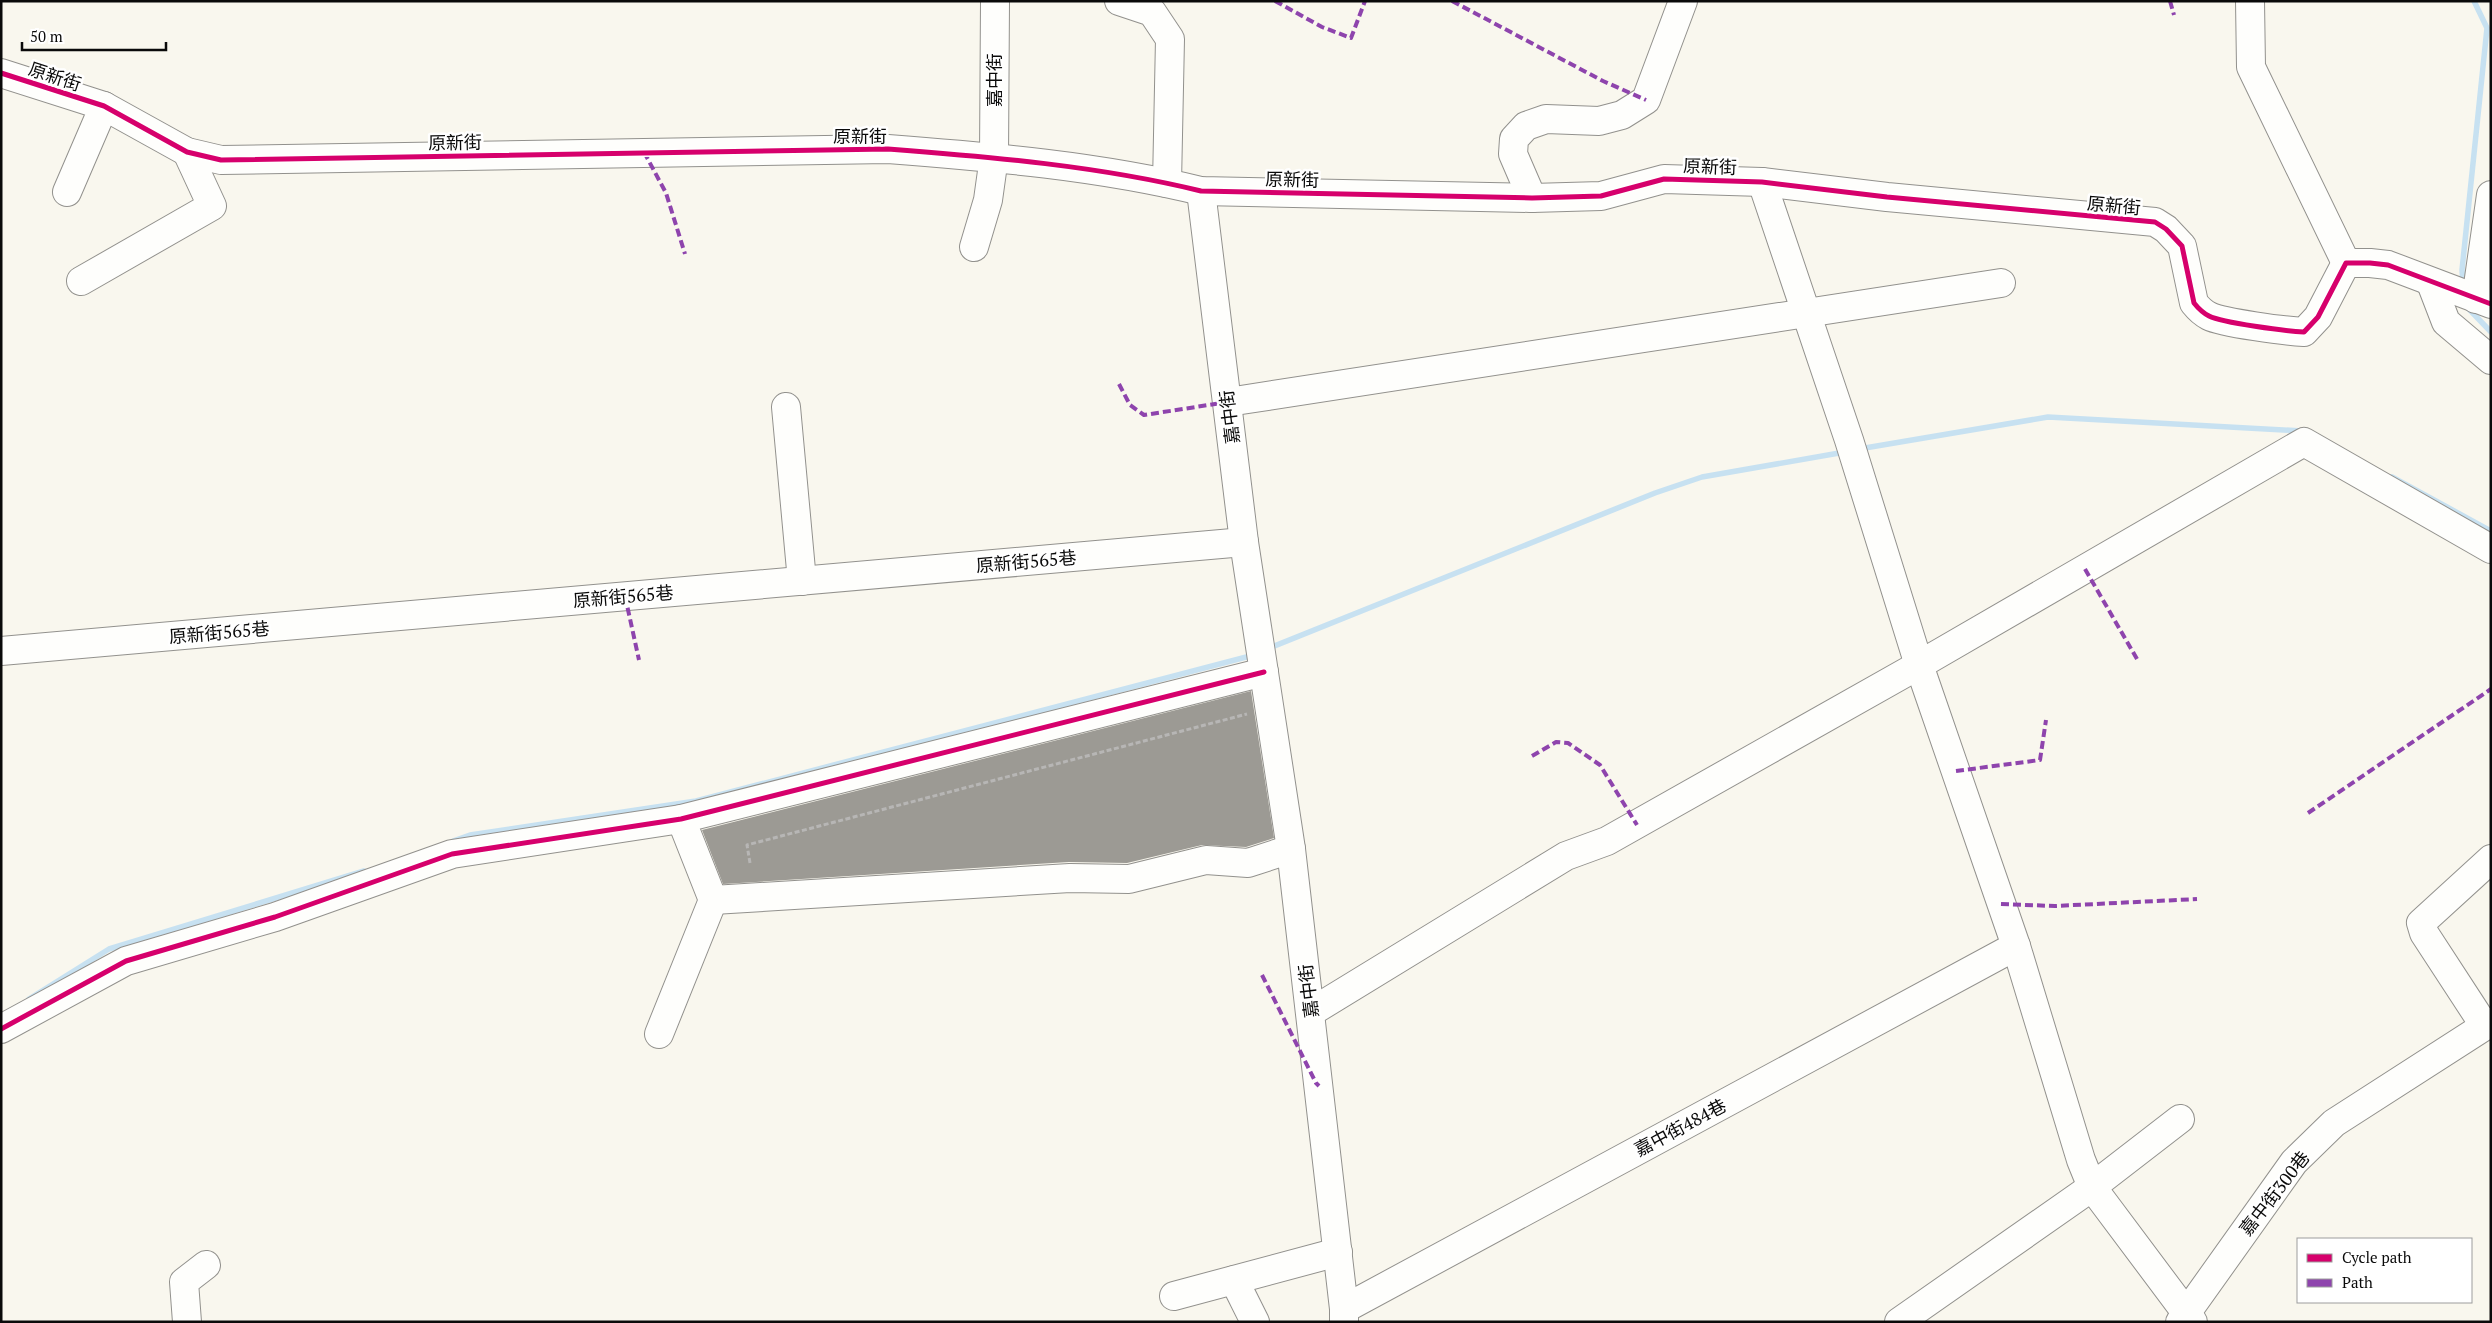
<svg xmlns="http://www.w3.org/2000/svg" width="2492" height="1323" font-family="'PT Serif','Noto Sans TC',serif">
<rect width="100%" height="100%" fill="#f9f7ee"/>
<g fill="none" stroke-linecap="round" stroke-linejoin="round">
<!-- stream -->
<g stroke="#c7e1f1" stroke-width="5.5">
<polyline points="2463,284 2462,270 2487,28 2474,1"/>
<polyline points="2466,306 2491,332"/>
<polyline points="1859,449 2048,417 2302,431"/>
<polyline points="2392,477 2491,531"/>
<polyline points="1267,649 1655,493 1702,477 1845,452"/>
<polyline points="453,841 470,835 696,801 1254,655"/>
<polyline points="29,999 109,949 364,871"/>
</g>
</g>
<!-- building -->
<polygon fill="#9c9a94" points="1251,691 1274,838 1246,847 1202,845 1127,863 1069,862 723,884 702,830"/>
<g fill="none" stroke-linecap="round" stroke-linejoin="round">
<!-- minor casing -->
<g stroke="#92918d" stroke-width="30">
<g id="minor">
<polyline points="1119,1 1152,12 1170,39 1167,183"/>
<polyline points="2250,1 2251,67 2346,263"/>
<path d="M1,73L104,106L187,152L221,160L888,149C992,157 1099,166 1201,191L1532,198L1601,196L1664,179L1762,182L1887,197L2155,222L2166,229L2182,246L2194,303C2198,308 2203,313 2209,316C2223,323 2286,331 2304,332L2318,317L2346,263H2370L2388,265L2491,304"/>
<polyline points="1762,182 1849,440 1919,665 2016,946 2081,1160 2092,1187 2193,1322"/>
<polyline points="1201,191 1244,542 1291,849 1344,1309 1344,1322"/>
<polyline points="67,192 104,106"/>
<polyline points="1532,198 1513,154 1514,139 1526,126 1546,119 1599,121 1622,115 1646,100 1683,1"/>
<polyline points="974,247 988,200 994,157 995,1"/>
<polyline points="81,281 212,206 187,152"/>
<polyline points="2431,283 2446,322 2491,360"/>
<polyline points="2476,299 2491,195"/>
<polyline points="1228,402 2001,283"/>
<polyline points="786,407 802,581"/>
<polyline points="1,651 1244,542"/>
<polyline points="681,819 713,900 1070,878 1129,879 1206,860 1248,863 1291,849"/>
<polyline points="1311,1012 1566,856 1607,841 1919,665 2304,442 2491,549"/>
<polyline points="2484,1025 2424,933 2421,923 2491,859"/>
<polyline points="1,1029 126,961 275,917 452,854 681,819 1264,672"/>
<polyline points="659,1034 713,900"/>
<polyline points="1234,1280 1255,1322"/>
<polyline points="1174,1296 1338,1252"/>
<polyline points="1344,1309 2016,946"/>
<polyline points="187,1322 184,1282 206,1265"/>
<polyline points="1899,1322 2092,1187 2180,1119"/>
<polyline points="2180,1322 2294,1162 2334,1123 2491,1022"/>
</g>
</g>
<!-- path -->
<polyline stroke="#b7b6b5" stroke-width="3" stroke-dasharray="5 2.5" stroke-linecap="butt" points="750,863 747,845 1247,714"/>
<!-- minor -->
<use href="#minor" stroke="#fefefc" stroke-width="28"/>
<!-- quiet -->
<g stroke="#8e44ad" stroke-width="4" stroke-dasharray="8 4" stroke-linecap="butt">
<polyline points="1275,1 1322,27 1351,38 1365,1"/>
<polyline points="1452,1 1603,81 1646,100"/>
<polyline points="2170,1 2174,15"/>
<polyline points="644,152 666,193 685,254"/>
<polyline points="1119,384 1130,405 1144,415 1228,402"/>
<polyline points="2085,569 2137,659"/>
<polyline points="625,596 639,660"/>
<polyline points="1532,756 1556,742 1568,743 1600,765 1637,825"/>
<polyline points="1956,771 2040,760 2046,720"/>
<polyline points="2308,813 2491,689"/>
<polyline points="2001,904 2055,906 2197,899"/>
<polyline points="1262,975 1316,1083 1319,1086"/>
</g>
<!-- cycleway casing -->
<g stroke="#fff" stroke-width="8">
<g id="cycleway">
<path d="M1,73L104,106L187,152L221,160L888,149C992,157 1099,166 1201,191L1532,198L1601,196L1664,179L1762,182L1887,197L2155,222L2166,229L2182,246L2194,303C2198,308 2203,313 2209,316C2223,323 2286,331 2304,332L2318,317L2346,263H2370L2388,265L2491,304"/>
<polyline points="1,1029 126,961 275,917 452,854 681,819 1264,672"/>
</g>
</g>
<!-- cycleway -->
<use href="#cycleway" stroke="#d6006c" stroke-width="5"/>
</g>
<g text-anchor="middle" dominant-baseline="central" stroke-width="5" stroke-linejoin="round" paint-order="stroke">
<!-- street labels -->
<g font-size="18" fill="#0a0a0a" stroke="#fff">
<text transform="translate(55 76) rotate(18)">原新街</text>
<text transform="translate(994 80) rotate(-90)">嘉中街</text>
<text x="860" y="136">原新街</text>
<text transform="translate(455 142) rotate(-1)">原新街</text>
<text transform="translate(1710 166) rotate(2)">原新街</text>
<text transform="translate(1292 179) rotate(1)">原新街</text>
<text transform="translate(2114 205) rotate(5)">原新街</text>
<text transform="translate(1229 417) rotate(-97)">嘉中街</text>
<text transform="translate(1026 561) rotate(-5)">原新街565巷</text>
<text transform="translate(623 596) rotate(-5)">原新街565巷</text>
<text transform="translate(219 632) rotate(-5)">原新街565巷</text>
<text transform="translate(1308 991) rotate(-97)">嘉中街</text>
<text transform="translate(1680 1127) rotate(-28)">嘉中街484巷</text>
<text transform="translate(2274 1193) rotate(-52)">嘉中街300巷</text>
</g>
</g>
<!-- border -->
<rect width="2492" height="1323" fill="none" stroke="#0a0a0a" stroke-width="5"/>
<!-- legend -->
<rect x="2297" y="1238" width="175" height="65" fill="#ffffff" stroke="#9d9d9d"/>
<rect x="2307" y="1254" width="25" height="8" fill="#d6006c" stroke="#9d9d9d"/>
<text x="2342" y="1263" font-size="15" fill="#0a0a0a">Cycle path</text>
<rect x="2307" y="1279" width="25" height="8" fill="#8e44ad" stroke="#9d9d9d"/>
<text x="2342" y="1288" font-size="15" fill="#0a0a0a">Path</text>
<!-- scale -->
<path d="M22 42v8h144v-8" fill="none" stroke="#0a0a0a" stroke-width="2.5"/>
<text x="30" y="42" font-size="15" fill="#0a0a0a" stroke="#ffffff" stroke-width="4" paint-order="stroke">50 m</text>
</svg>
